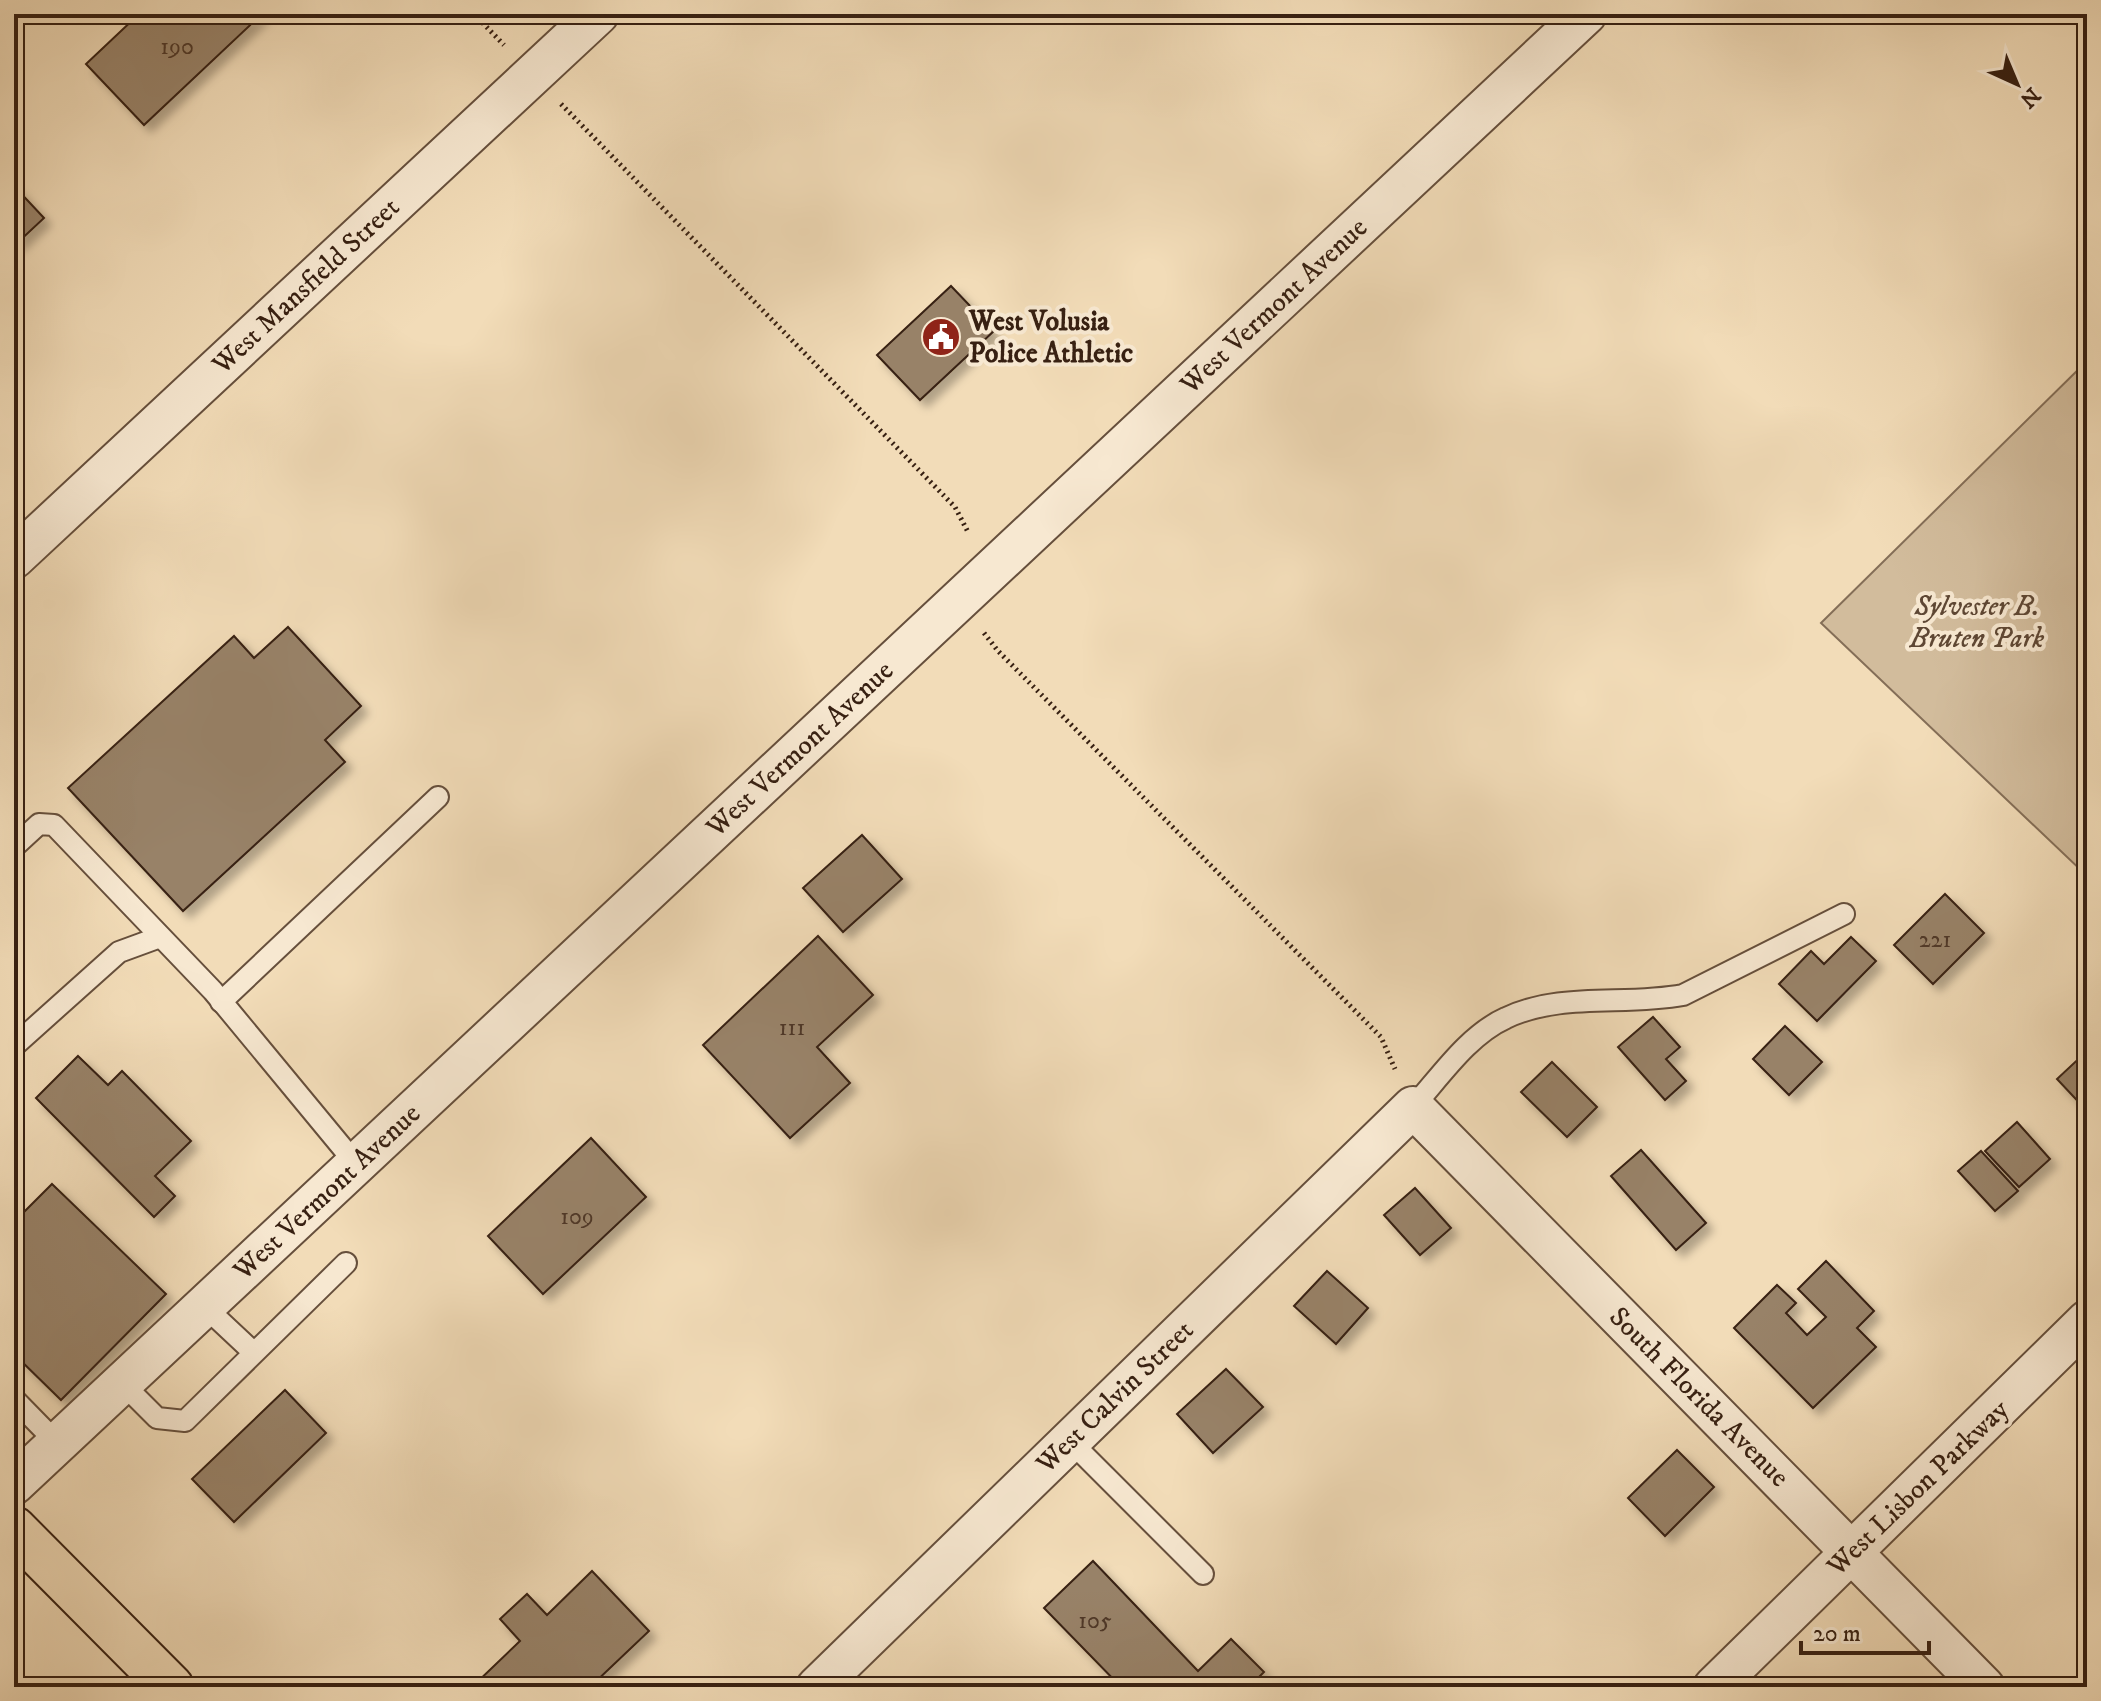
<svg xmlns="http://www.w3.org/2000/svg" width="2101" height="1701" font-family="'IM FELL DW Pica',serif">
<defs>
<filter id="shadow"><feDropShadow dx="7" dy="7" stdDeviation="4" flood-color="#0004"/></filter>
</defs>
<rect width="100%" height="100%" fill="#f2dcb8"/>
<filter id="stains"><feTurbulence type="fractalNoise" baseFrequency=".0025" numOctaves="4"/><feColorMatrix values="0 0 0 0 .2 0 0 0 0 .09 0 0 0 0 .02 0 0 0 .5 -.17"/></filter>
<radialGradient id="worn" r=".72"><stop offset=".6" stop-color="#630" stop-opacity="0"/><stop offset="1" stop-color="#630" stop-opacity=".3"/></radialGradient>
<!-- park -->
<polygon fill="#d2bc9c" stroke="#846e57" stroke-width="2" points="2087,361 2087,876 1821,623"/>
<!-- building -->
<g fill="#988268" stroke="#372012" stroke-width="2" filter="url(#shadow)">
<polygon points="139,14 262,14 144,125 86,64"/>
<polygon points="14,186 44,218 14,246"/>
<polygon points="951,286 994,331 920,400 877,355"/>
<polygon points="288,627 361,706 325,740 345,762 183,911 68,788 234,636 254,658"/>
<polygon points="862,835 902,879 843,932 803,888"/>
<polygon points="1945,894 1984,933 1933,984 1894,945"/>
<polygon points="818,936 873,995 817,1047 850,1083 790,1138 703,1045"/>
<polygon points="1851,937 1876,961 1817,1021 1779,984 1811,951 1824,964"/>
<polygon points="1653,1017 1680,1047 1666,1059 1686,1081 1665,1100 1618,1047"/>
<polygon points="1785,1026 1822,1062 1789,1095 1753,1059"/>
<polygon points="2087,1051 2087,1111 2057,1079"/>
<polygon points="78,1056 108,1085 122,1071 191,1141 155,1176 175,1196 154,1217 36,1098"/>
<polygon points="1552,1062 1597,1107 1567,1137 1521,1092"/>
<polygon points="2017,1122 2050,1159 2019,1187 1985,1151"/>
<polygon points="591,1138 646,1197 543,1294 488,1236"/>
<polygon points="1641,1150 1706,1223 1676,1250 1611,1176"/>
<polygon points="1981,1151 2018,1191 1995,1211 1958,1171"/>
<polygon points="52,1184 166,1294 61,1400 14,1354 14,1222"/>
<polygon points="1415,1188 1451,1228 1420,1255 1384,1215"/>
<polygon points="1826,1261 1874,1311 1857,1328 1876,1347 1813,1408 1734,1328 1777,1285 1796,1303 1786,1313 1807,1335 1826,1317 1798,1289"/>
<polygon points="1327,1271 1368,1308 1336,1344 1294,1306"/>
<polygon points="1226,1369 1263,1407 1213,1453 1177,1414"/>
<polygon points="285,1390 326,1433 234,1522 192,1479"/>
<polygon points="1677,1450 1714,1487 1665,1536 1628,1498"/>
<polygon points="1093,1561 1198,1671 1231,1639 1264,1672 1249,1687 1121,1687 1044,1608"/>
<polygon points="592,1571 649,1631 590,1687 472,1687 520,1641 500,1619 527,1594 547,1615"/>
</g>
<g fill="none" stroke-linecap="round" stroke-linejoin="round">
<!-- service casing -->
<g stroke="#664f3c" stroke-width="24">
<g id="service">
<polyline points="14,847 39,824 54,825 213,991 356,1164"/>
<polyline points="221,1002 438,797"/>
<polyline points="14,1046 119,952 160,937"/>
<path d="M1413,1107C1440,1077 1468,1035 1506,1018C1560,992 1625,1006 1683,995L1844,914"/>
<polyline points="204,1306 252,1351"/>
<polyline points="122,1383 157,1418 185,1421 346,1263"/>
<polyline points="14,1399 57,1443"/>
<polyline points="1070,1441 1203,1574"/>
</g>
</g>
<!-- minor casing -->
<g stroke="#664f3c" stroke-width="44">
<g id="minor">
<polyline points="14,558 598,14"/>
<polyline points="14,1484 1586,14"/>
<polyline points="817,1687 1413,1107 1984,1687"/>
<polyline points="1714,1687 2087,1321"/>
</g>
</g>
<!-- primary casing -->
<g stroke="#372012" stroke-width="48">
<polyline id="primary" points="14,1529 171,1687"/>
</g>
<!-- path -->
<g stroke="#372012" stroke-width="5" stroke-dasharray="2 4" stroke-linecap="butt">
<polyline points="474,14 504,45"/>
<polyline points="561,104 955,507 969,534"/>
<polyline points="984,633 998,651 1381,1037 1395,1069"/>
</g>
<!-- service -->
<use href="#service" stroke="#f7e8d1" stroke-width="20"/>
<!-- minor -->
<use href="#minor" stroke="#f7e8d1" stroke-width="40"/>
<!-- primary -->
<use href="#primary" stroke="#f2dcb8" stroke-width="44"/>
</g>
<!-- icons -->
<defs>
<g id="civic-disc" transform="scale(2)"><circle r="9.5" fill="#8f2418" stroke="#f7e8d1"/><path d="M-.6-6.5H3V-4.5H.6V-3L4-1V1h2V6H-6V1h2V-1L-.6-3ZM-1.2 2.5V6h2.4V2.5Z" fill="#fff"/></g>
</defs>
<g fill-rule="evenodd">
<use href="#civic-disc" x="941" y="337"/>
</g>
<g text-anchor="middle" dominant-baseline="central" stroke-width="8" stroke-linejoin="round" paint-order="stroke">
<!-- number labels -->
<g font-size="24" fill="#4f3828">
<text x="177" y="47">190</text>
<text x="1935" y="940">221</text>
<text x="792" y="1028">111</text>
<text x="577" y="1217">109</text>
<text x="1095" y="1621">105</text>
</g>
<!-- street labels -->
<g font-size="28" fill="#372012" stroke="#f7e8d1">
<text transform="translate(306 286) rotate(-43)">West Mansfield Street</text>
<text transform="translate(1274 306) rotate(-43)">West Vermont Avenue</text>
<text transform="translate(800 749) rotate(-43)">West Vermont Avenue</text>
<text transform="translate(327 1192) rotate(-43)">West Vermont Avenue</text>
<text transform="translate(1115 1397) rotate(-44)">West Calvin Street</text>
<text transform="translate(1699 1397) rotate(45)">South Florida Avenue</text>
<text transform="translate(1918 1488) rotate(-44)">West Lisbon Parkway</text>
</g>
<!-- poi labels -->
<g font-size="28" font-weight="bold" fill="#372012" stroke="#f7e8d1" text-anchor="start">
<text x="969" y="321">West Volusia<tspan x="969" dy="32">Police Athletic</tspan></text>
</g>
<!-- park labels -->
<g font-size="28" font-style="italic" fill="#5e4734" stroke="#f7e8d1">
<text x="1977" y="606">Sylvester B.<tspan x="1977" dy="32">Bruten Park</tspan></text>
</g>
</g>
<!-- margin -->
<rect width="2101" height="1701" fill="none" stroke="#f2dcb8" stroke-width="48"/>
<rect x="16" y="16" width="2069" height="1669" fill="none" stroke="#372012" stroke-width="4"/>
<rect x="24" y="24" width="2053" height="1653" fill="none" stroke="#372012" stroke-width="2"/>
<!-- north arrow -->
<g transform="translate(2017 84) rotate(136)" stroke="#f7e8d1" stroke-width="6" paint-order="stroke">
<path d="M0-6L14 30L0 20L-14 30Z" fill="#372012"/>
<text y="-12" font-size="22" font-weight="bold" text-anchor="middle" fill="#372012">N</text>
</g>
<!-- scale -->
<path d="M1801 1641v12h128v-12" fill="none" stroke="#372012" stroke-width="4"/>
<text x="1813" y="1641" font-size="24" fill="#372012" stroke="#f7e8d1" stroke-width="6" paint-order="stroke">20 m</text>
<rect width="100%" height="100%" filter="url(#stains)"/>
<rect width="100%" height="100%" fill="url(#worn)"/>
</svg>
